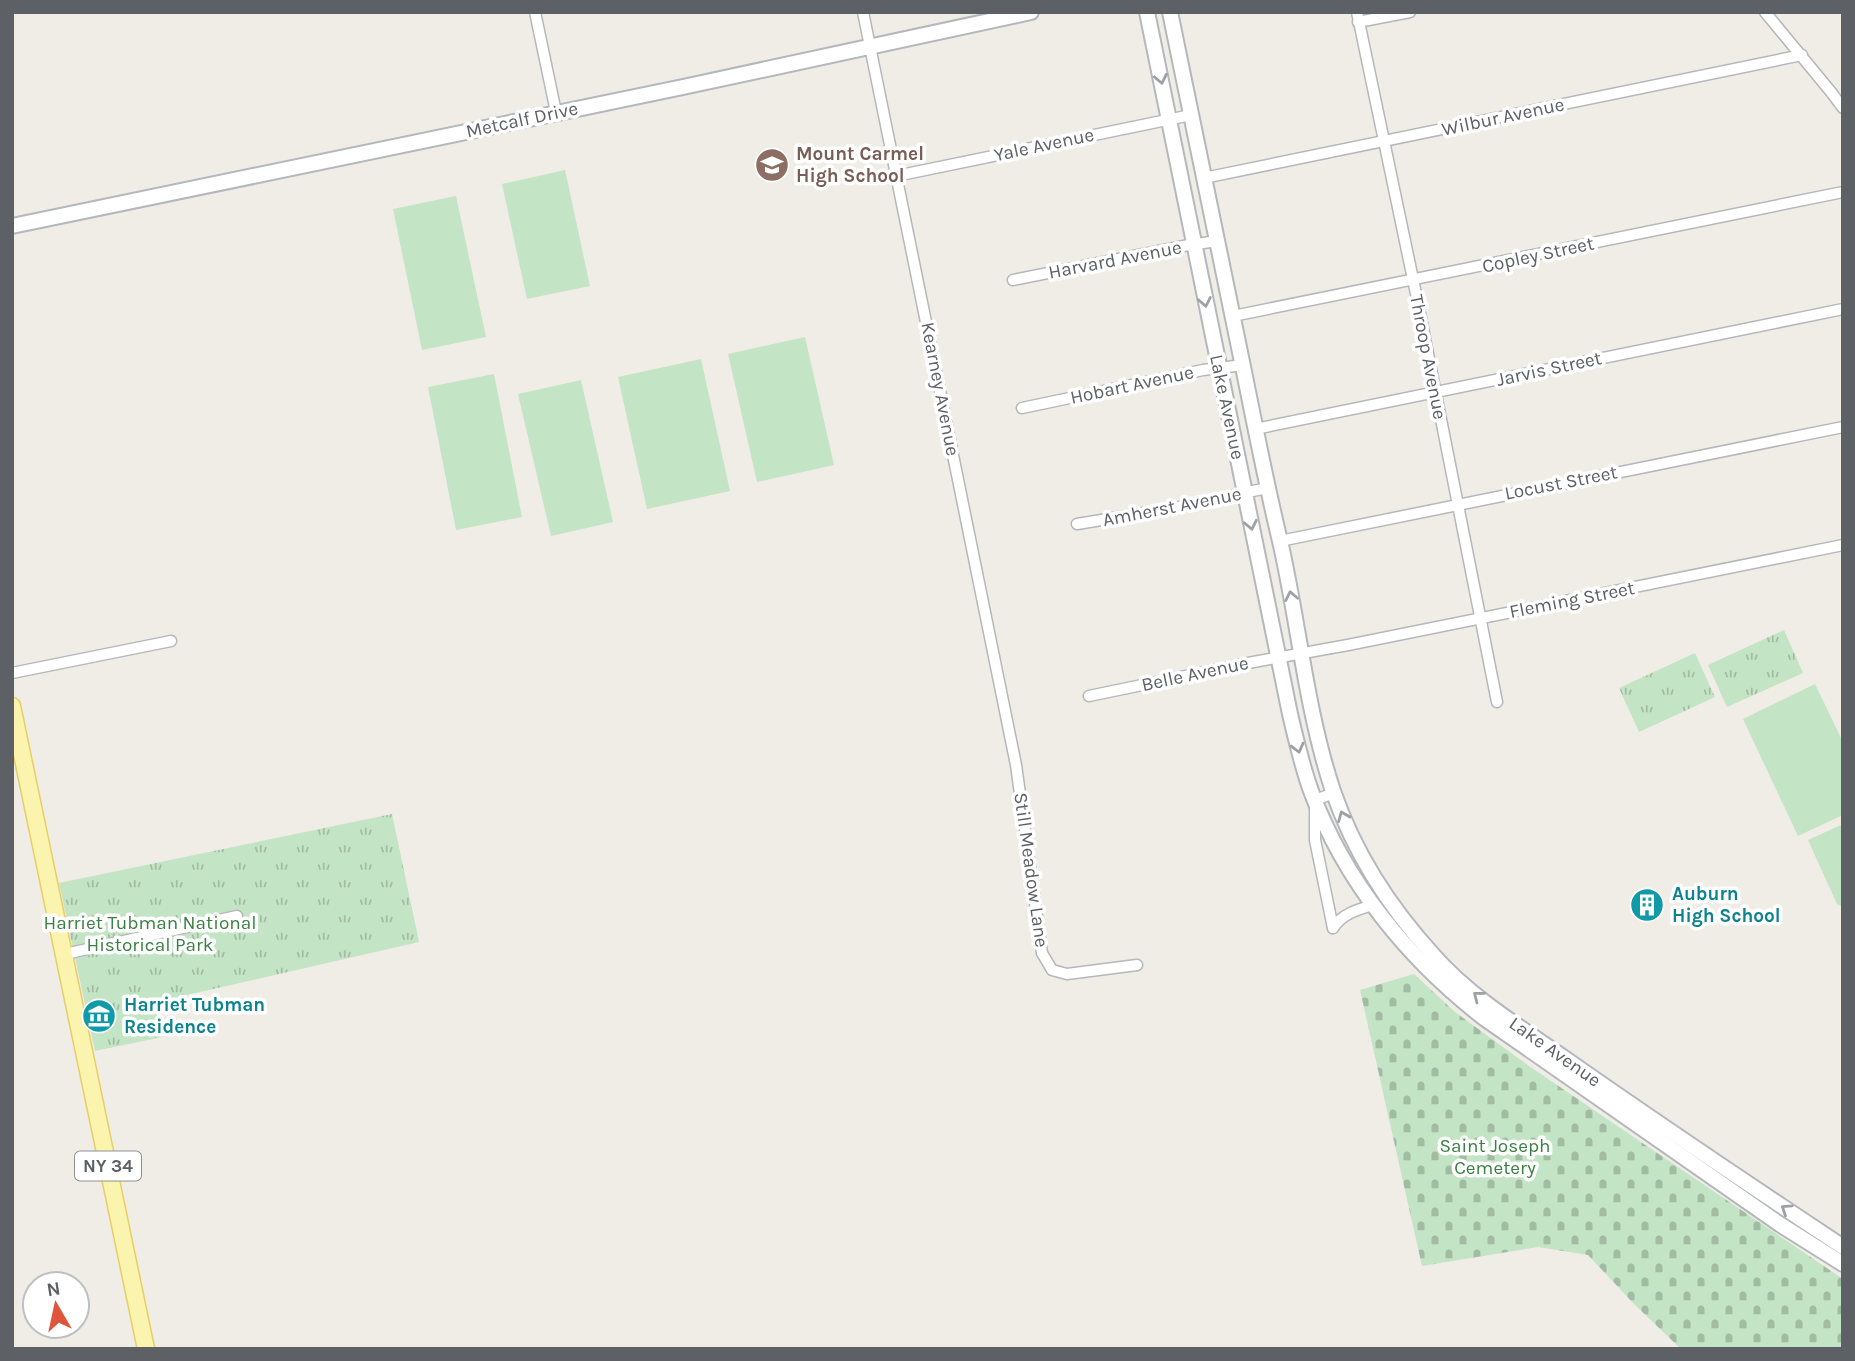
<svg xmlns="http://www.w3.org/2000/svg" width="1855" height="1361" font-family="Karla,sans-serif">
<defs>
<pattern id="cemetery-stones" width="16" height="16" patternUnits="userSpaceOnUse" patternTransform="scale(1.75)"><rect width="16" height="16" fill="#c4e4c6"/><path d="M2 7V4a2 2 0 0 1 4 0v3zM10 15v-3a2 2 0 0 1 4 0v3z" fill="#a2bca4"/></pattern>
<pattern id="park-tufts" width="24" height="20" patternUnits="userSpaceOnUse" patternTransform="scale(1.75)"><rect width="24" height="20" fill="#c4e4c6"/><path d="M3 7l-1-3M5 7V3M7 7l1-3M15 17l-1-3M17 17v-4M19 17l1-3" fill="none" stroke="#a2bca4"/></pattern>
</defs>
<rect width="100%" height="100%" fill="#efede6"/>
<!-- cemetery -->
<polygon fill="url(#cemetery-stones)" points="1414,974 1455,1012 1529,1066 1843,1279 1843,1349 1681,1349 1634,1304 1588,1255 1538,1247 1422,1266 1360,990"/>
<!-- park -->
<g fill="url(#park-tufts)">
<polygon points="1784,630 1803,673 1727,707 1708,665"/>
<polygon points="1695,653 1715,697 1639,732 1619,688"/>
<polygon points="392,814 419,942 156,1002 162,1037 95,1051 59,883"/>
</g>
<!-- garden -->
<g fill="#c4e4c6">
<polygon points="565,170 590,286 527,299 502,184"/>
<polygon points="456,196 486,337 422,350 393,209"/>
<polygon points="805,337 834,465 757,482 728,354"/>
<polygon points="701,359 730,491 647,509 618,377"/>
<polygon points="494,374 522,517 456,530 428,387"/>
<polygon points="581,380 613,522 551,536 518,394"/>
<polygon points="1815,684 1843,742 1843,815 1798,836 1743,719"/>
<polygon points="1843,824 1843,906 1837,904 1808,840"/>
</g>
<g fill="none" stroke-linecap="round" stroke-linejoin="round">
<!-- street casing -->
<g stroke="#b6b7bb" stroke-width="13">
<g id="street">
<polyline points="535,12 556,112"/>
<polyline points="863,12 1016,765 1042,953 1052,970 1067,974 1137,965"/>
<polyline points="1357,12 1419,308 1497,702"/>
<polyline points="1765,12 1831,92 1843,108"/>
<polyline points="1358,22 1410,12"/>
<polyline points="896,176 1191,115"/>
<polyline points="1204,178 1802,55"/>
<polyline points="1013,280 1183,246 1217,241"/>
<polyline points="1233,316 1843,192"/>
<polyline points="1022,408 1203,370 1243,365"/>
<polyline points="1255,429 1843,309"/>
<polyline points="1077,524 1174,508 1267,488"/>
<polyline points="1280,541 1843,427"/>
<polyline points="12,673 171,641"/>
<polyline points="1089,696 1248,663 1348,645 1843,545"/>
<polyline points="1333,928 1315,840 1315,800 1334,793"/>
<path d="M1333,928C1342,914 1358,909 1374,905"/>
<polyline points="65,954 237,916"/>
</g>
</g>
<!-- secondary casing -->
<g stroke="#b4b7bc" stroke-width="18">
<g id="secondary">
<path d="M1147,12L1290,714C1296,740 1302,766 1311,791C1345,882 1408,959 1484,1018L1781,1225L1843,1264"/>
<path d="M1170,12C1192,118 1214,223 1235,328C1250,399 1263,471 1280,541C1299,624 1306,710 1333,791C1354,852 1390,908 1434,956C1472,999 1523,1029 1570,1062C1660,1125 1751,1186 1843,1247"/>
<polyline points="12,226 683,87 1031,12"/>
</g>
</g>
<!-- primary casing -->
<g stroke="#e9ce65" stroke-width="19">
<polyline id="primary" points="12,706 146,1349"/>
</g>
<!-- street -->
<use href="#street" stroke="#fff" stroke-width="10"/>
<!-- secondary -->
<use href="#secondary" stroke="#fff" stroke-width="14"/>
<!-- primary -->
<use href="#primary" stroke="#faf4af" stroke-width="16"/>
</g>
<!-- one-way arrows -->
<defs><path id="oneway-chevron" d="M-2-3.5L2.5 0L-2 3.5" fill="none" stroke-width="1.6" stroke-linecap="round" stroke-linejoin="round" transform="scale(1.75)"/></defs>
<g stroke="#9ea0a3">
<use href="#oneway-chevron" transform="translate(1161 79) rotate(78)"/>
<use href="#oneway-chevron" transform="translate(1205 302) rotate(79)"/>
<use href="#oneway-chevron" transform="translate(1251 525) rotate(78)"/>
<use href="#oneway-chevron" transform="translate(1291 596) rotate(-101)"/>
<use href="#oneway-chevron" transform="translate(1298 748) rotate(76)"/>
<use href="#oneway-chevron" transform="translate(1343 816) rotate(-112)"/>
<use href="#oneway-chevron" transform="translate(1478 996) rotate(-142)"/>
<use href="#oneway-chevron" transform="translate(1786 1209) rotate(-146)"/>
</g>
<!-- icons -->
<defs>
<g id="school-disc" transform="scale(1.75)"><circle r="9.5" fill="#8d6e63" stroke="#fff"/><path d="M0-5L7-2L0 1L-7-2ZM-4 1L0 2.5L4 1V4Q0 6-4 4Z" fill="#fff"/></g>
<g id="building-disc" transform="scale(1.75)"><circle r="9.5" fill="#0f9aa8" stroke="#fff"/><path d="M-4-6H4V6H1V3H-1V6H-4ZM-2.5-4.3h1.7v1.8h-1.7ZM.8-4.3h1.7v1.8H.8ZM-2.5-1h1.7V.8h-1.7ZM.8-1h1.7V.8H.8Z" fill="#fff"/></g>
<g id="museum-disc" transform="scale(1.75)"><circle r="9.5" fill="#0f9aa8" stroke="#fff"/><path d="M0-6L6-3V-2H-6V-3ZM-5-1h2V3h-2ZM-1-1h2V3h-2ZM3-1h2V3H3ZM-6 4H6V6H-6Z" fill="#fff"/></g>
</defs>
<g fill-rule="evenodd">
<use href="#school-disc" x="772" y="165"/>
<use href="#building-disc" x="1647" y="905"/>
<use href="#museum-disc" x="99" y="1016"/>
</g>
<g text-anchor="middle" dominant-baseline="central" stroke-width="7" stroke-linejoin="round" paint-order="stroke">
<!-- shield labels -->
<rect fill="#fff" stroke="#8e9093" stroke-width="2" x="75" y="1151.5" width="66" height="29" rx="5"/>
<g font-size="18" font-weight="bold" fill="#5d6065">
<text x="108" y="1166">NY 34</text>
</g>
<!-- street labels -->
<g font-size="19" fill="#5d6065" stroke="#fff">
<text transform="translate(1503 117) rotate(-12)">Wilbur Avenue</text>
<text transform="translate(522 120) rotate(-12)">Metcalf Drive</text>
<text transform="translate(1044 145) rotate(-12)">Yale Avenue</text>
<text transform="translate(1538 255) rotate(-12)">Copley Street</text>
<text transform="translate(1115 260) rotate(-11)">Harvard Avenue</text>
<text transform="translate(1428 357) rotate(79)">Throop Avenue</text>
<text transform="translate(1549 369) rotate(-12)">Jarvis Street</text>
<text transform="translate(1132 385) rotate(-12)">Hobart Avenue</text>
<text transform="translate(940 389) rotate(79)">Kearney Avenue</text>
<text transform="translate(1227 407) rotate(78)">Lake Avenue</text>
<text transform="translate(1561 483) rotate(-11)">Locust Street</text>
<text transform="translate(1172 507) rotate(-11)">Amherst Avenue</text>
<text transform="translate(1572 600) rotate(-11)">Fleming Street</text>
<text transform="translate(1195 674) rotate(-12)">Belle Avenue</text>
<text transform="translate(1031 870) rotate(82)">Still Meadow Lane</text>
<text transform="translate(1555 1052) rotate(35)">Lake Avenue</text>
</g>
<!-- education labels -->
<g font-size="19" font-weight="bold" fill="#785e54" stroke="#fff" text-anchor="start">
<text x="796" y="154">Mount Carmel<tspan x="796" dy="22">High School</tspan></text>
</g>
<!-- culture labels -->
<g font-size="19" font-weight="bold" fill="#0d838f" stroke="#fff" text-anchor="start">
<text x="1672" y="894">Auburn<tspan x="1672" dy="22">High School</tspan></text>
<text x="124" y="1005">Harriet Tubman<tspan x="124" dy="22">Residence</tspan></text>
</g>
<!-- park labels -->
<g font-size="19" fill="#3a8042" stroke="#fff">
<text x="150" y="923">Harriet Tubman National<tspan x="150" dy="22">Historical Park</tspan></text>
<text x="1495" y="1146">Saint Joseph<tspan x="1495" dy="22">Cemetery</tspan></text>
</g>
</g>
<!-- border -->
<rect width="1855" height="1361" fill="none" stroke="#5d6065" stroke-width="28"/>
<!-- north arrow -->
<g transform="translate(56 1305) rotate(351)"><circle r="33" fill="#ffffff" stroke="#bebfc1" stroke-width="2"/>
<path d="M0-5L12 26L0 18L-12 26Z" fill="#df553c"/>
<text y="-10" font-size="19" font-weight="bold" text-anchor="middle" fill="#5d6065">N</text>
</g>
</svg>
